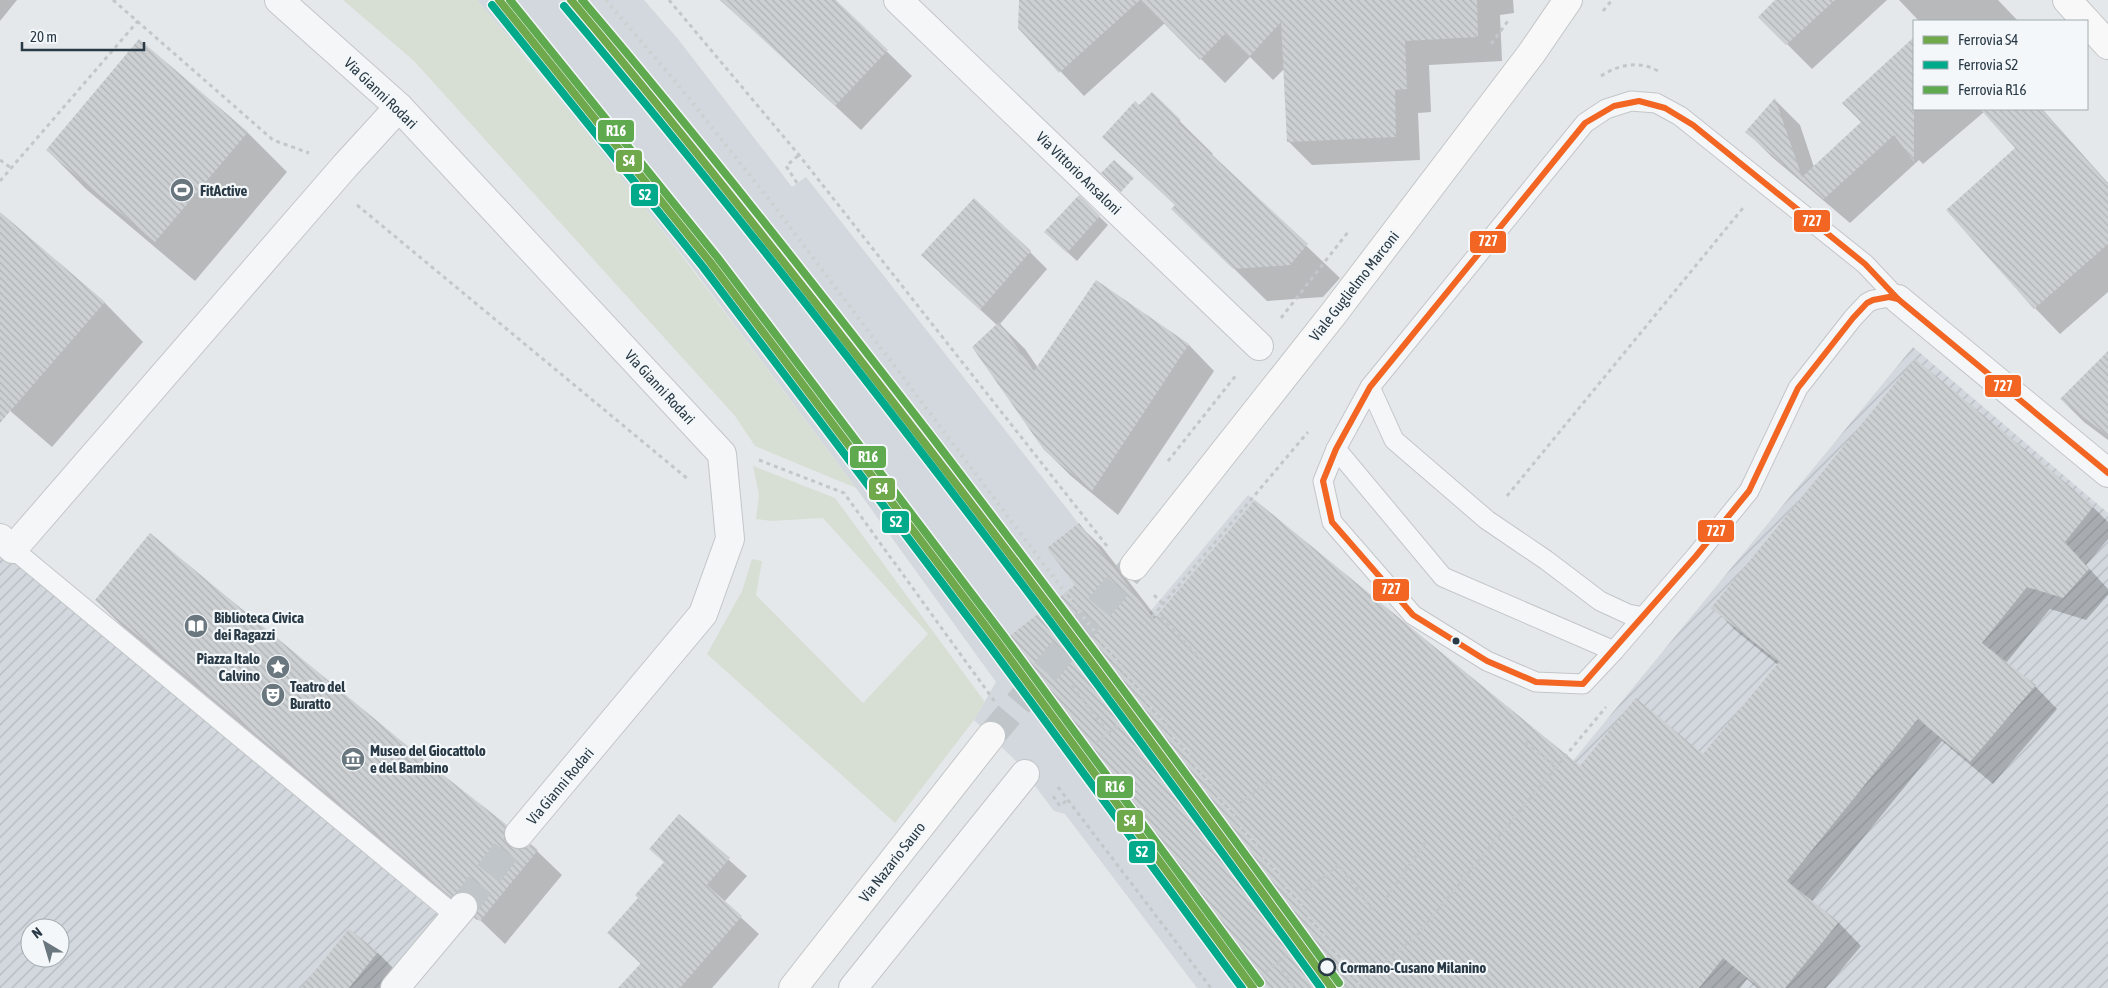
<svg xmlns="http://www.w3.org/2000/svg" width="2108" height="988" font-family="'Asap Condensed',sans-serif">
<defs>
<pattern id="industrial-furrows" width="10" height="10" patternUnits="userSpaceOnUse" patternTransform="scale(1.25)"><rect width="10" height="10" fill="#d2d8dd"/><path d="M-1 1l2-2M0 10L10 0M9 11l2-2" fill="none" stroke="#b4babf"/></pattern>
<pattern id="building-back-hatch" width="6" height="6" patternUnits="userSpaceOnUse" patternTransform="scale(1.25)"><rect width="6" height="6" fill="#cdd0d2"/><path d="M-1 5l2 2M0 0l6 6M5-1l2 2" fill="none" stroke="#b0b3b6"/></pattern>
</defs>
<rect width="100%" height="100%" fill="#e5e8ea"/>
<!-- built -->
<polygon fill="#d2d8dd" points="477,0 644,0 678,39 792,187 806,177 1149,613 1248,495 1573,760 1425,942 1452,988 1197,988 1065,814 1054,811 1017,762 974,720 996,682 856,488 691,266 534,67"/>
<!-- industrial -->
<g fill="url(#industrial-furrows)" fill-rule="evenodd">
<polygon points="1913,347 2108,513 2108,988 1452,988 1424,942"/>
<path d="M0,547L444,920L381,988H0ZM30,928H60V958H30Z"/>
</g>
<!-- grass -->
<g fill="#d7dfd5">
<path d="M343,0H477C611,157 733,323 856,488L755,446L735,416L414,61Z"/>
<polygon points="753,466 835,498 985,702 974,720 895,823 707,654 742,591 752,559 762,561 756,595 863,703 928,634 823,518 771,521 756,519 759,495"/>
</g>
<!-- shadow -->
<g fill="#0003">
<polygon points="0,0 17,0 0,21"/>
<polygon points="722,0 834,0 912,76 861,130"/>
<polygon points="1029,0 1513,0 1514,13 1500,15 1502,61 1429,65 1431,112 1418,113 1420,160 1312,165 1288,141 1285,68 1273,80 1250,57 1225,83 1165,23 1084,96 1019,28"/>
<polygon points="1777,0 1887,0 1812,69 1787,44"/>
<polygon points="1899,0 1998,0 2018,21 1919,21"/>
<polygon points="1914,39 1914,109 2042,109 2108,183 2108,292 2060,334 2035,308 1948,210 2017,148 1984,112 1923,164 1919,160 1850,223 1772,157 1747,132 1775,100 1800,125 1814,167 1863,123 1844,103"/>
<polygon points="139,41 248,133 287,172 195,281 86,189 47,150"/>
<polygon points="1152,94 1213,154 1211,155 1340,278 1323,297 1267,301 1206,241 1176,206 1104,137"/>
<polygon points="1079,197 1108,225 1077,261 1054,240"/>
<polygon points="0,213 104,302 143,342 52,447 0,402"/>
<polygon points="1030,252 1047,269 1000,324 1025,349 1038,368 1096,282 1189,345 1214,371 1118,515 1071,476 1045,450 997,325 940,273"/>
<polygon points="2108,352 2108,440 2084,422 2061,399"/>
<polygon points="1915,361 2093,507 2108,522 2108,539 2086,565 2108,589 2108,595 2086,620 2050,609 2006,663 2035,686 2057,709 1993,784 1942,741 1811,902 1839,923 1861,946 1826,988 1757,988 1747,979 1740,988 1269,988 1076,585 1079,525 1102,547 1157,618 1581,768 1703,756 1778,665 1735,630 1713,607"/>
<polygon points="96,600 427,764 506,826 528,848 537,851 562,875 505,944 479,919 477,920 121,625"/>
<polygon points="679,816 747,876 724,902 759,934 712,988 642,988 641,964 608,933 639,898 665,863 651,849"/>
<polygon points="349,930 378,953 395,970 381,988 326,988"/>
</g>
<!-- building -->
<g fill="url(#building-back-hatch)">
<polygon points="720,0 836,0 888,50 835,106"/>
<polygon points="1019,0 1140,0 1059,73 1018,28"/>
<polygon points="1141,0 1477,0 1478,37 1405,41 1407,89 1395,90 1396,137 1287,142 1281,22 1249,57 1225,34 1200,60"/>
<polygon points="1775,0 1835,0 1786,45 1758,17"/>
<polygon points="1914,37 1914,162 1894,135 1824,199 1745,132 1775,98 1802,177 1861,122 1842,103"/>
<polygon points="139,39 248,132 155,242 46,150"/>
<polygon points="1152,92 1181,120 1178,123 1308,244 1290,265 1233,269 1171,209 1175,205 1102,137 1135,101 1139,105"/>
<polygon points="1980,109 2041,109 2108,184 2108,244 2034,309 1946,210 2015,148"/>
<polygon points="1114,160 1134,178 1121,192 1101,173"/>
<polygon points="1079,195 1100,216 1067,253 1044,232"/>
<polygon points="974,198 1031,251 980,310 921,255"/>
<polygon points="0,212 105,302 0,423"/>
<polygon points="1096,280 1189,344 1092,491 1044,450 972,347 999,322 1034,371"/>
<polygon points="2108,351 2108,436 2060,399"/>
<polygon points="1915,359 2094,506 2065,542 2089,569 2063,598 2027,587 1982,643 2036,685 1970,762 1918,719 1787,881 1839,922 1785,988 1760,988 1723,958 1699,988 1268,988 1007,638 1075,585 1047,548 1079,523 1154,619 1255,500 1580,766 1636,698 1703,754 1779,662 1711,608"/>
<polygon points="150,533 428,763 507,825 504,832 504,839 509,846 516,849 524,849 531,844 538,850 480,921 475,917 478,909 478,902 473,895 465,892 457,893 451,897 95,600"/>
<polygon points="679,814 730,858 707,885 742,916 680,988 618,988 641,963 607,933 638,898 635,895 664,862 649,849"/>
<polygon points="349,929 378,952 349,988 301,988"/>
</g>
<g fill="none" stroke-linecap="round" stroke-linejoin="round">
<!-- street-tunnel -->
<polyline stroke="#bfc5c9" stroke-width="28" stroke-dasharray="28 14" stroke-linecap="butt" points="463,907 519,834"/>
<!-- secondary-tunnel -->
<polyline stroke="#bfc5c9" stroke-width="28" stroke-dasharray="28 14" stroke-linecap="butt" points="991,736 1134,566"/>
<!-- lane casing -->
<g stroke="#c3c6c8" stroke-width="21">
<g id="lane">
<polygon points="1631,101 1656,103 1680,116 1865,264 1898,299 1889,297 1873,300 1867,303 1853,318 1798,388 1749,491 1696,556 1614,651 1583,684 1536,682 1487,661 1413,615 1332,522 1323,481 1336,449 1370,387 1585,123 1606,109"/>
<polyline points="1370,387 1394,440 1487,520 1546,560 1600,601 1628,614 1644,617"/>
<polyline points="1336,449 1443,577 1614,651"/>
<polyline points="13,549 456,916"/>
</g>
</g>
<!-- street casing -->
<g stroke="#c3c6c8" stroke-width="30">
<g id="street">
<polyline points="279,0 399,107 722,454 730,539 703,614 519,834"/>
<polyline points="898,0 1259,346"/>
<polyline points="1898,299 2108,473"/>
<polyline points="0,538 13,549 345,166 399,107"/>
<polyline points="395,988 463,907"/>
<polyline points="853,988 1025,774"/>
</g>
</g>
<!-- secondary casing -->
<g stroke="#c3c6c8" stroke-width="30">
<g id="secondary">
<polyline points="2067,0 2086,21"/>
<polyline points="2087,22 2108,45"/>
<polyline points="1134,566 1334,313 1531,54 1568,0"/>
<polyline points="793,988 991,736"/>
</g>
</g>
<!-- path -->
<g stroke="#c3c7ca" stroke-width="3" stroke-dasharray="4 4" stroke-linecap="butt">
<polyline points="113,0 273,140 309,153"/>
<polyline points="669,0 799,155 1107,546"/>
<polyline points="1603,11 1612,0"/>
<polyline points="1491,44 1508,21"/>
<path d="M1601,76C1618,65 1639,60 1658,71"/>
<polyline points="0,160 11,168"/>
<polyline points="0,181 138,21"/>
<polyline points="797,183 786,166 799,155"/>
<polyline points="357,205 689,480"/>
<polyline points="1281,318 1348,232"/>
<polyline points="759,460 844,493 995,702"/>
<polyline points="1168,461 1237,374"/>
<polyline points="1507,496 1743,208"/>
<polyline points="1154,595 1164,605"/>
<polyline points="1152,617 1308,432"/>
<polyline points="1161,617 1203,662"/>
<polyline points="1072,685 1108,733"/>
<polyline points="1525,742 1557,767"/>
<polyline points="1089,748 1124,721"/>
<polyline points="1058,787 1211,988"/>
<polyline points="1053,796 1060,806 1067,800"/>
<polyline points="1239,804 1278,774"/>
<polyline points="1304,892 1339,865 1375,913"/>
<polyline points="1386,898 1427,840"/>
<polyline points="1277,963 1295,988"/>
<polyline points="1259,977 1293,950"/>
<polyline points="1367,977 1417,935 1606,707"/>
</g>
<!-- lane -->
<use href="#lane" stroke="#f4f6f7" stroke-width="19"/>
<!-- street -->
<use href="#street" stroke="#f4f6f7" stroke-width="28"/>
<!-- secondary -->
<use href="#secondary" stroke="#f8f8f8" stroke-width="28"/>
<!-- rail -->
<polyline stroke="#cdd0d1" stroke-width="4" stroke-dasharray="2.5 5" stroke-linecap="butt" points="606,0 680,87 771,202 1363,988"/>
<!-- bus-1 casing -->
<g stroke="#f3f7f9" stroke-width="10">
<g id="bus-1">
<polygon points="1639,101 1665,108 1693,125 1865,264 1898,299 1889,297 1873,300 1867,303 1853,318 1798,388 1749,491 1696,556 1583,684 1536,682 1487,661 1413,615 1332,522 1323,481 1336,449 1370,387 1585,123 1614,106"/>
<polyline points="1898,299 2108,473"/>
</g>
</g>
<!-- bus-1 -->
<use href="#bus-1" stroke="#f26522" stroke-width="6"/>
<!-- rail-1 casing -->
<g stroke="#f3f7f9" stroke-width="11">
<g id="rail-1">
<polyline points="499,0 710,262 996,640 1253,988"/>
<path d="M571,0C692,144 808,292 923,441C1062,621 1198,804 1332,988"/>
</g>
</g>
<!-- rail-2 casing -->
<g stroke="#f3f7f9" stroke-width="11">
<g id="rail-2">
<polyline points="492,5 703,267 989,645 1242,988"/>
<path d="M564,6C685,149 801,296 915,444C1053,623 1188,805 1321,988"/>
</g>
</g>
<!-- rail-3 casing -->
<g stroke="#f3f7f9" stroke-width="11">
<g id="rail-3">
<polyline points="510,0 717,257 1003,635 1260,983"/>
<path d="M582,0C702,141 816,287 929,433C1068,615 1205,798 1339,983"/>
</g>
</g>
<!-- rail-1 -->
<use href="#rail-1" stroke="#70a84c" stroke-width="8"/>
<!-- rail-2 -->
<use href="#rail-2" stroke="#00aa8a" stroke-width="8"/>
<!-- rail-3 -->
<use href="#rail-3" stroke="#5fa94f" stroke-width="8"/>
</g>
<!-- icons -->
<defs>
<g id="stadium-disc" transform="scale(1.25)"><circle r="9.5" fill="#6b777f" stroke="#f3f7f9"/><path d="M0-5a6.5 5 0 1 0 0 10a6.5 5 0 1 0 0-10ZM-3.5-1.8h7v3.6h-7Z" fill="#fff"/></g>
<g id="library-disc" transform="scale(1.25)"><circle r="9.5" fill="#6b777f" stroke="#f3f7f9"/><path d="M-6-4Q-3-5.5-.7-3.5V5Q-3 3-6 4ZM6-4Q3-5.5 .7-3.5V5Q3 3 6 4Z" fill="#fff"/></g>
<g id="sight-disc" transform="scale(1.25)"><circle r="9.5" fill="#6b777f" stroke="#f3f7f9"/><path d="M0-6L1.8-2.2L6-1.7L2.9 1.2L3.7 5.4L0 3.3L-3.7 5.4L-2.9 1.2L-6-1.7L-1.8-2.2Z" fill="#fff"/></g>
<g id="theatre-disc" transform="scale(1.25)"><circle r="9.5" fill="#6b777f" stroke="#f3f7f9"/><path d="M-5-5.5Q0-4 5-5.5V0Q5 5 0 6Q-5 5-5 0ZM-3.3-2.5H-1v1.5H-3.3ZM1-2.5H3.3v1.5H1ZM-2.8 1Q0 5.5 2.8 1Z" fill="#fff"/></g>
<g id="museum-disc" transform="scale(1.25)"><circle r="9.5" fill="#6b777f" stroke="#f3f7f9"/><path d="M0-6L6-3V-2H-6V-3ZM-5-1h2V3h-2ZM-1-1h2V3h-2ZM3-1h2V3H3ZM-6 4H6V6H-6Z" fill="#fff"/></g>
</defs>
<g fill-rule="evenodd">
<use href="#stadium-disc" x="182" y="190"/>
<use href="#library-disc" x="196" y="626"/>
<use href="#sight-disc" x="278" y="667"/>
<use href="#theatre-disc" x="273" y="695"/>
<use href="#museum-disc" x="353" y="759"/>
</g>
<!-- markers -->
<circle fill="#293a46" stroke="#f3f7f9" stroke-width="2" cx="1456" cy="641" r="4.5"/>
<circle fill="#f3f7f9" stroke="#293a46" stroke-width="2.5" cx="1327" cy="967" r="8"/>
<g text-anchor="middle" dominant-baseline="central" stroke-width="4.5" stroke-linejoin="round" paint-order="stroke">
<!-- street labels -->
<g font-size="15" fill="#293a46" stroke="#f3f7f9">
<text transform="translate(381 93) rotate(44)">Via Gianni Rodari</text>
<text transform="translate(1079 173) rotate(44)">Via Vittorio Ansaloni</text>
<text transform="translate(1354 286) rotate(-52)">Viale Guglielmo Marconi</text>
<text transform="translate(660 387) rotate(47)">Via Gianni Rodari</text>
<text transform="translate(560 786) rotate(-50)">Via Gianni Rodari</text>
<text transform="translate(892 862) rotate(-52)">Via Nazario Sauro</text>
</g>
<!-- poi labels -->
<g font-size="15" font-weight="bold" fill="#293a46" stroke="#f3f7f9" text-anchor="start">
<text x="200" y="190">FitActive</text>
<text x="214" y="617">Biblioteca Civica<tspan x="214" dy="17">dei Ragazzi</tspan></text>
<text x="260" y="658" text-anchor="end">Piazza Italo<tspan x="260" dy="17">Calvino</tspan></text>
<text x="290" y="686">Teatro del<tspan x="290" dy="17">Buratto</tspan></text>
<text x="370" y="750">Museo del Giocattolo<tspan x="370" dy="17">e del Bambino</tspan></text>
</g>
<!-- stop labels -->
<g font-size="15" font-weight="bold" fill="#293a46" stroke="#f3f7f9" text-anchor="start">
<text x="1340" y="967">Cormano-Cusano Milanino</text>
</g>
</g>
<g stroke="#f3f7f9" stroke-width="2">
<rect x="597" y="119" width="38" height="24" rx="5" fill="#5fa94f"/>
<rect x="615" y="149" width="28" height="24" rx="5" fill="#70a84c"/>
<rect x="630" y="183" width="29" height="24" rx="5" fill="#00aa8a"/>
<rect x="1793" y="209" width="38" height="24" rx="5" fill="#f26522"/>
<rect x="1469" y="230" width="38" height="24" rx="5" fill="#f26522"/>
<rect x="1984" y="374" width="38" height="24" rx="5" fill="#f26522"/>
<rect x="849" y="445" width="38" height="24" rx="5" fill="#5fa94f"/>
<rect x="868" y="477" width="28" height="24" rx="5" fill="#70a84c"/>
<rect x="881" y="510" width="29" height="24" rx="5" fill="#00aa8a"/>
<rect x="1697" y="519" width="38" height="24" rx="5" fill="#f26522"/>
<rect x="1372" y="578" width="38" height="24" rx="5" fill="#f26522"/>
<rect x="1096" y="775" width="38" height="24" rx="5" fill="#5fa94f"/>
<rect x="1116" y="809" width="28" height="24" rx="5" fill="#70a84c"/>
<rect x="1128" y="840" width="28" height="24" rx="5" fill="#00aa8a"/>
</g>
<g font-size="14" text-anchor="middle" font-weight="bold" fill="#fff">
<text x="616" y="136">R16</text>
<text x="629" y="166">S4</text>
<text x="645" y="200">S2</text>
<text x="1812" y="226">727</text>
<text x="1488" y="246">727</text>
<text x="2003" y="391">727</text>
<text x="868" y="462">R16</text>
<text x="882" y="494">S4</text>
<text x="896" y="527">S2</text>
<text x="1716" y="536">727</text>
<text x="1391" y="594">727</text>
<text x="1115" y="792">R16</text>
<text x="1130" y="826">S4</text>
<text x="1142" y="857">S2</text>
</g>
<!-- legend -->
<rect x="1913" y="20" width="175" height="90" fill="#f3f7f9" stroke="#a2abb1"/>
<rect x="1923" y="36" width="25" height="8" fill="#70a84c" stroke="#a2abb1"/>
<text x="1958" y="45" font-size="15" fill="#293a46">Ferrovia S4</text>
<rect x="1923" y="61" width="25" height="8" fill="#00aa8a" stroke="#a2abb1"/>
<text x="1958" y="70" font-size="15" fill="#293a46">Ferrovia S2</text>
<rect x="1923" y="86" width="25" height="8" fill="#5fa94f" stroke="#a2abb1"/>
<text x="1958" y="95" font-size="15" fill="#293a46">Ferrovia R16</text>
<!-- north arrow -->
<g transform="translate(45 943) rotate(322)"><circle r="24" fill="#f3f7f9" stroke="#a2abb1"/>
<path d="M0-4L9 19L0 12L-9 19Z" fill="#6b777f"/>
<text y="-8" font-size="14" font-weight="bold" text-anchor="middle" fill="#293a46">N</text>
</g>
<!-- scale -->
<path d="M22 42v8h122v-8" fill="none" stroke="#293a46" stroke-width="2.5"/>
<text x="30" y="42" font-size="15" fill="#293a46" stroke="#f3f7f9" stroke-width="4" paint-order="stroke">20 m</text>
</svg>
